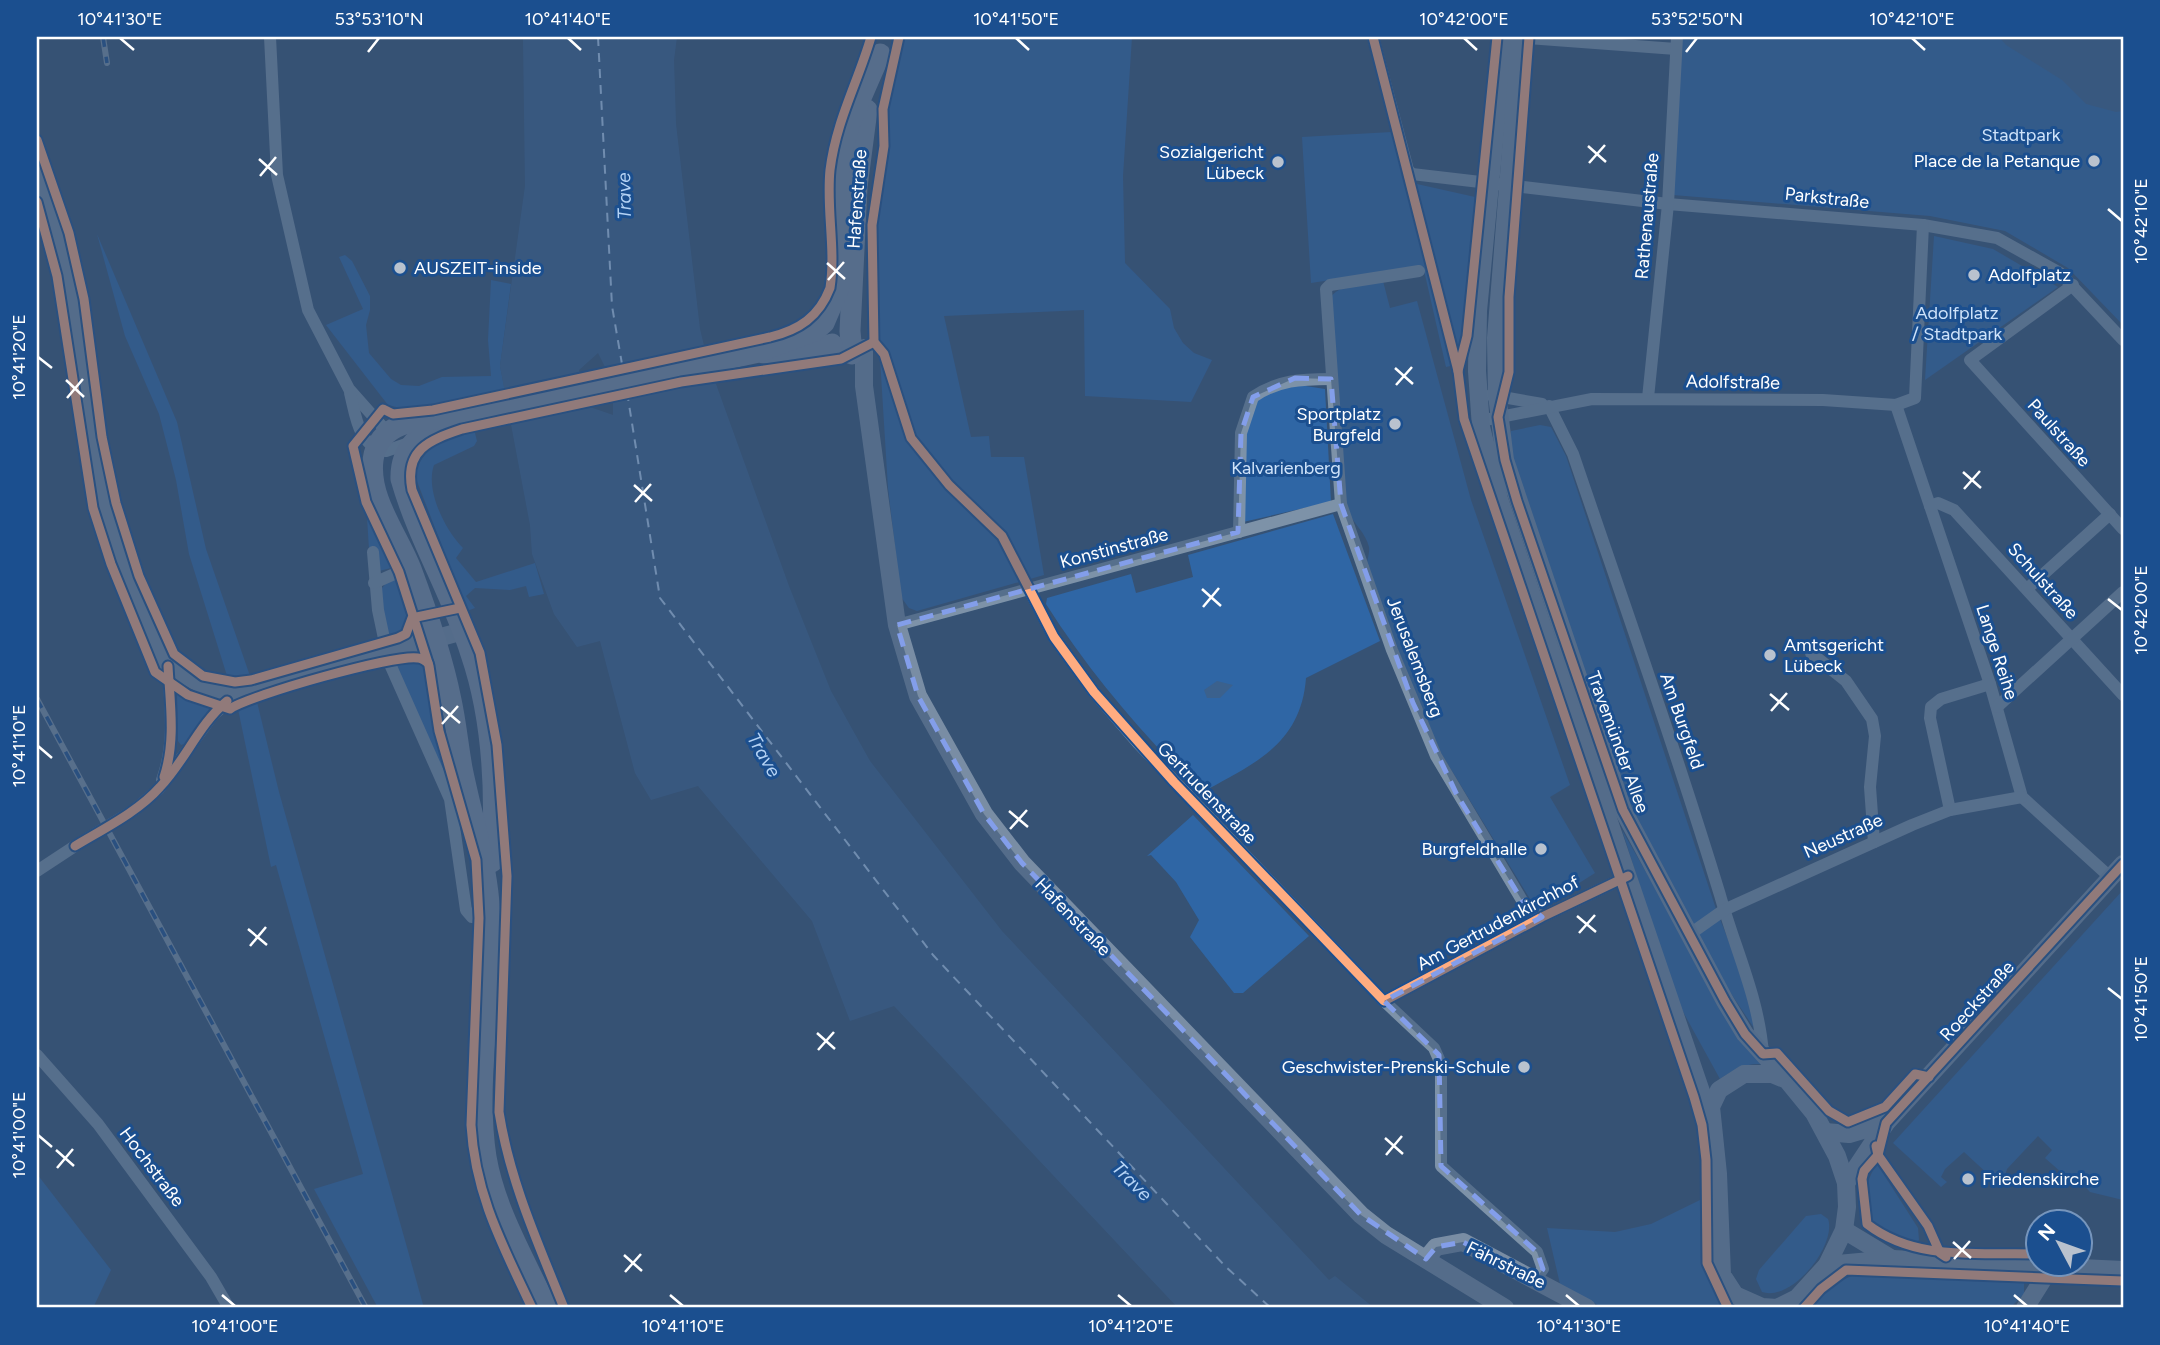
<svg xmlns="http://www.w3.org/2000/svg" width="2160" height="1345" font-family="Figtree,sans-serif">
<rect width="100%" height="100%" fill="#365274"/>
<!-- green -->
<g fill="#2f66a5">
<polygon points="903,37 1132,37 1123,176 1125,263 1170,309 1174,328 1183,343 1194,353 1212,360 1191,402 1085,396 1084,310 944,316 971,437 989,436 991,457 1024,457 1044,575 917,611 909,608 901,597 888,488 879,342 877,247 878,214 889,154 886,115"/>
<polygon points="1682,37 2123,37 2123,325 2068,268 2005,231 1930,216 1673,195"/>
<polygon points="1392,132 1408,182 1475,197 1459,364 1446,367 1423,266 1311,283 1302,137"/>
<polygon points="97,234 177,422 206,549 250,676 228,679 189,554 176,480 159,414 125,336"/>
<polygon points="1934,236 1993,249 2058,287 1925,380"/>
<path d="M345,255L352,261L370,296V310L366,325L369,353L391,379L401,385L419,386L442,377L491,376L488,340L491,280L511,284L500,366L505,391C470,398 423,416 388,405L326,325L363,309L339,257Z"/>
<path d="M1383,281L1390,308L1417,301L1471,500L1570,785L1550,797L1595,873L1546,904L1530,899L1441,753L1414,692L1367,565C1367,559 1370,553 1369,547C1366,533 1353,523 1347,510L1328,301C1339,282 1364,284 1383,281Z"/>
<polygon points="1293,384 1325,389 1331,502 1243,522 1243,433 1255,400"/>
<polygon points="1540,425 1551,427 1566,456 1716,909 1748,990 1756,1031 1728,989 1633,824 1509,448 1511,431"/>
<path d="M474,429L477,441L474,446L434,465C425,490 445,530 463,548L456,558L476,582L535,563L544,594L529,597L526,586L510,590L475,588L466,596L475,608L467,611L415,476C421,447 447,437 474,429Z"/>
<path d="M1333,514L1380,641L1306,678C1301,745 1253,764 1201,793C1143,734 1091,675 1046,604L1047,598L1131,574L1136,593L1193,577L1188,555Z"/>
<polygon points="367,517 370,517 391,568 379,571 369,549"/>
<polygon points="395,580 409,619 399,634 387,637 379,592 386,583"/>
<polygon points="416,661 422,663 427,673 435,738 450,786 393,665"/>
<polygon points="177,692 211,706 187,743 181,745 178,741"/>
<polygon points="257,702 279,792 424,1308 378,1308 314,1189 363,1174 276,865 271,867 238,709"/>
<polygon points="1193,815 1309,936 1243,993 1234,993 1190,937 1199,920 1176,882 1151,855 1147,856"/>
<path d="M1622,830L1740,1037L1766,1065C1749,1061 1733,1070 1720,1079L1676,999Z"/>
<polygon points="2123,890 2123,1200 2090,1192 2081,1182 2072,1178 2070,1180 2045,1158 2052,1150 2038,1136 2007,1169 2002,1187 1964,1152 1945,1169 1941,1177 1947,1182 1941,1187 1893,1143"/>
<path d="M1877,1164L1918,1228L1919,1240L1916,1243L1887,1234L1871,1221C1865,1200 1864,1182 1877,1164Z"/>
<polygon points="37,1174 111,1270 93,1308 37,1308"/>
<path d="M1700,1200C1701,1246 1698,1268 1723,1308H1603L1560,1284L1547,1228L1615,1232L1651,1224Z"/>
<path d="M1821,1214L1828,1219C1837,1244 1793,1302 1762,1292L1756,1279L1759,1270L1806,1216Z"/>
<path d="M1861,1273L2024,1279V1294L2010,1308H1810C1825,1291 1839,1279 1861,1273Z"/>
</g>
<!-- water -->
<g fill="#3b618d">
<polygon points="523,37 677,37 674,60 676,124 700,329 708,362 789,586 831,691 870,761 1002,931 1329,1280 1335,1276 1374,1308 1178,1308 894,1006 850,1021 812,921 698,786 651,800 635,773 600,641 577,647 554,614 532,554 530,525 500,366 525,186"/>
<polygon points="1999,37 2123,37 2123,111 2116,112 2086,104 2062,80 2006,45"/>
<polygon points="1217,681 1233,685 1220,698 1207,698 1204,690"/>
</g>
<!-- pier -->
<polygon fill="#365274" points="708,347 719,380 613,399 613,415 587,406 507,422 501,392 580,375 579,370 598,353 606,369"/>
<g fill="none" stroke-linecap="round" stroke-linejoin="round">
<!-- ferry -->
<g stroke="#b5d3f5" stroke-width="2" stroke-dasharray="9 7" stroke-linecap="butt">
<polyline points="598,37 612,306 623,370"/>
<polyline points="627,392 660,598 933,955 1226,1267 1271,1308"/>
</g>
<!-- street -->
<g stroke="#7d92a8" stroke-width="12">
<polyline points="270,37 277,175 308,310 349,389 388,433"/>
<polyline points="1373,37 1408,170 1412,174 1668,204 1923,225 1997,238 2060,273 2123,340"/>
<polyline points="1513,37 1676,49"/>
<polyline points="1419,271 1330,285 1326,289 1341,504 1392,650 1436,756 1523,902 1542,917"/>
<polyline points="2073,285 1970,360 2123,529"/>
<path d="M350,393C356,417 358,446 386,451L412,442"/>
<polyline points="1491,395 1542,404"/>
<polyline points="1648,398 1668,204 1677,37"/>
<polyline points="1896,405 1990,684 2022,797 2111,878"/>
<path d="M1549,406L1573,454C1623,601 1675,747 1720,895C1735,949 1759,998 1763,1054"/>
<polyline points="1480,421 1592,399 1823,400 1896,405 1915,398 1923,225"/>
<polyline points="1930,506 1938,503 1954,510 2123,695"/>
<path d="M1239,532L1241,433L1253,397C1278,380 1301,379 1331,379"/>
<polyline points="373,552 378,610 389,662 450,799 466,910 472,917 490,919"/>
<polyline points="374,583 410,567"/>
<polyline points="1029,589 1054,637 1094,692 1138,743 1384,1001 1434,1048 1441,1064 1441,1166 1537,1252 1543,1269 1535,1280"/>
<polyline points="2027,589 2110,514"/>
<polyline points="897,625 1341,504"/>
<polyline points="1811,653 1846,681 1872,719 1875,736 1870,787 1874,842"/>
<polyline points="1997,707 2123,592"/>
<path d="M162,780C176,742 170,705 168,666"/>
<polyline points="134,810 159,789 212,716 238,693"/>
<polyline points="1950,810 1930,718 1931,707 1941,699 1990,684"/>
<polyline points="37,871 75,846"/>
<polyline points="1690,934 1724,910 1912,825 1950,810 2022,797"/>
<polyline points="1384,1001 1542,917 1628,876"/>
<polyline points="37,1055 98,1124 211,1277 229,1308"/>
</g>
<!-- secondary -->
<g stroke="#798da4" stroke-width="18">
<polyline points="1504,37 1478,311 1477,371 1481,427 1499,499 1710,1118"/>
<polyline points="1520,37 1496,338 1497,395 1505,460 1623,810 1725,1001 1745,1034 1787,1080 1814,1113 1837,1156 1846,1183 1847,1207 1844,1230 1827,1265 1797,1298 1777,1308 1762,1307 1735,1295 1722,1275 1718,1174 1711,1107 1719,1090 1744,1074 1772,1074 1787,1080"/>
<polyline points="37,172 66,274 104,507 132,592 151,639 168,666 216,692 238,693 463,631"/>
<polyline points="864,348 864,386 897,625 918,696 984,814 1022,863 1361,1215 1386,1235 1505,1308"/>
<polyline points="1825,1132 1849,1134 1886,1123"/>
<polyline points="1846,1183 1886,1123 2123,864"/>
<polyline points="1844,1230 1892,1259"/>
<polyline points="1426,1259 1436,1247 1463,1242 1587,1308"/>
<polyline points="1827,1265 1892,1259 2123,1270"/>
<polyline points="2025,1308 2042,1281 2044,1267"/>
</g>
<!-- primary -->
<g stroke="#7d8ea7" stroke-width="21">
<polyline points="820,349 841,349 852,354 850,331 857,187 867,110"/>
<polyline points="764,353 797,354 832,344"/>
<path d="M446,420C420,433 400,448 401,479C418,539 452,594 471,654C493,718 496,795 492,862"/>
<path d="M547,1308C525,1260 495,1210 486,1157C473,1073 497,987 489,903C485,857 471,813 462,768C458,746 456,723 451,700C442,655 427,612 411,569C398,535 368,498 373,460C378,422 418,419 448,419L759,352L815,331L824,323L839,288V173L843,148L850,123L880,54"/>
</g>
<!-- rail casing -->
<g stroke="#7e92a7" stroke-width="6">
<g id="rail">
<polyline points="103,37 107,63"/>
<polyline points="37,699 366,1308"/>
</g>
</g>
<!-- rail -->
<use href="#rail" stroke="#1b4f8f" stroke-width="3.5" stroke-dasharray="10" stroke-linecap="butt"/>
<!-- street-bridge -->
<polyline stroke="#7d92a8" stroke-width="12" points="75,846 134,810"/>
<!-- cycleway casing -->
<g stroke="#1b4f8f" stroke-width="13">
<g id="cycleway">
<polyline points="899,37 883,109 884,146 872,225 874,342 884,354 911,438 949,485 1002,536 1054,637 1094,692 1174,782 1384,1001 1542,917 1628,876"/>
<polyline points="1373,37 1458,371 1464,419 1694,1097 1702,1125 1706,1160 1707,1263 1728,1308"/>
<polyline points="1529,37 1509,297 1509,372 1498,417 1505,460 1517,501 1623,810 1725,1001 1745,1034 1763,1054 1777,1053 1829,1111 1848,1122 1885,1107 1915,1074 1929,1077"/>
<polyline points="37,140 69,233 84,299 102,437 116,503 139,576 174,654 203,676 235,682 251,680 398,638 406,634 412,618 460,608"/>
<path d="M37,202L57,276L93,508L111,564L155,672L188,695L230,709C250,695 395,654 418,658C422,658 425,661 428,663"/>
<polyline points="1458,371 1467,336 1497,37"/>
<path d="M164,777C176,741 170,703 168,666"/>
<path d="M75,846C103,829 138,812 160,787C185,761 199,724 227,701"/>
<polyline points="1876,1146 1878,1155 1928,1226 1940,1253 1946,1257"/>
<path d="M2038,1254C1980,1252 1916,1262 1867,1224L1862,1179L1864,1171L1878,1155L1886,1123L2123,864"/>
<path d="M532,1308C503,1246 475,1195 471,1125L479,918L476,860L439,731L429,666L399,572L366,502L353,446L383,409L393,414L433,410L770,337C799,330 819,317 830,288C836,249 826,209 830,170C836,121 858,82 871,37"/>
<path d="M564,1308C538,1243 510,1182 499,1112L507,876L497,745L480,653L412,490C404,450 429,440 462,429L681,382L841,359L874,342"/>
<polyline points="1804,1308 1821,1289 1846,1270 2123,1281"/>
</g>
</g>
<!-- cycleway -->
<use href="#cycleway" stroke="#ffac80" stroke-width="9"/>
</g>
<!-- marked area -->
<path d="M0 0H2160V1345H0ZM1295,378L1331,379L1341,504L1413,703L1457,795L1523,902L1542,917L1384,1001L1439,1055L1441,1166L1537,1252L1543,1269L1535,1280L1463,1242L1436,1247L1426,1259L1361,1215L1022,863L984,814L918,696L897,625L1238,532L1241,433L1253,397Z" fill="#365274" fill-opacity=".55" fill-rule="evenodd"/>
<path fill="none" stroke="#839eea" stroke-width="5" stroke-dasharray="14 9" stroke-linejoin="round" d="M1295,378L1331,379L1341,504L1413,703L1457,795L1523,902L1542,917L1384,1001L1439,1055L1441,1166L1537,1252L1543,1269L1535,1280L1463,1242L1436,1247L1426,1259L1361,1215L1022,863L984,814L918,696L897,625L1238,532L1241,433L1253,397Z"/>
<!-- ticks -->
<path fill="none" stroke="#fff" stroke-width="2.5" d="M120,38L134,50M568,38L581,50M1016,38L1029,50M1464,38L1477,50M1912,38L1925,50M368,52L379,38M1686,52L1697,38M1588,146L1606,162M259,159L277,175M1589,163L1605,145M260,176L276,157M2108,209L2122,221M827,263L845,279M828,280L844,262M38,357L52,368M1395,368L1413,384M66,380L84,397M1396,385L1412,367M67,398L83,379M1963,472L1981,488M634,485L652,501M1964,489L1980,471M635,502L651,484M1202,589L1221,606M2108,599L2122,610M1203,607L1219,588M1770,694L1789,710M441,707L460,723M1771,711L1787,693M442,724L458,706M38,746L52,758M1009,811L1028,827M1010,829L1027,810M1577,916L1596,932M248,929L267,945M1579,933L1595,915M250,946L266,927M2108,988L2122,999M817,1033L835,1049M818,1050L834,1032M38,1135L52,1147M1385,1138L1403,1154M56,1150L74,1166M1386,1155L1402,1136M57,1168L73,1149M1953,1242L1971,1258M624,1255L642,1271M1954,1259L1970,1241M625,1272L641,1254M222,1295L235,1306M670,1295L683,1306M1118,1295L1131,1306M1566,1295L1579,1306M2014,1295L2027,1306"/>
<!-- markers -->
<g fill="#b9c2ce" stroke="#1b4f8f" stroke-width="2.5">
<circle cx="2094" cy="161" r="7"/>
<circle cx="1278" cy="162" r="7"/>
<circle cx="400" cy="268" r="7"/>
<circle cx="1974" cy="275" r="7"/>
<circle cx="1395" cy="424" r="7"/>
<circle cx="1770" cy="655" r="7"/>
<circle cx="1541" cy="849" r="7"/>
<circle cx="1524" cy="1067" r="7"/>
<circle cx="1968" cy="1179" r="7"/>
</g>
<g text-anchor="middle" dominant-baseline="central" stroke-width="6" stroke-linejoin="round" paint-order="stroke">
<!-- park labels -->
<g font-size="18" fill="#cfe3fa" stroke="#1b4f8f">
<text x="2021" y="135">Stadtpark</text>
<text x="1957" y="313">Adolfplatz<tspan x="1957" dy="21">/ Stadtpark</tspan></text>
<text x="1286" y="468">Kalvarienberg</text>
</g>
<!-- poi labels -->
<g font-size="18" fill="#fff" stroke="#1b4f8f" text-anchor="end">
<text x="1264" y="152">Sozialgericht<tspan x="1264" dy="21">Lübeck</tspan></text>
<text x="2080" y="161">Place de la Petanque</text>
<text x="414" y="268" text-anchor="start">AUSZEIT-inside</text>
<text x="1988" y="275" text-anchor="start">Adolfplatz</text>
<text x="1381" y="414">Sportplatz<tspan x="1381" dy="21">Burgfeld</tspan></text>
<text x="1784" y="645" text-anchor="start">Amtsgericht<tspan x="1784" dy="21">Lübeck</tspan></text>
<text x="1527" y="849">Burgfeldhalle</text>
<text x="1510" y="1067">Geschwister-Prenski-Schule</text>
<text x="1982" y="1179" text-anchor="start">Friedenskirche</text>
</g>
<!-- street labels -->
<g font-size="18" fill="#fff" stroke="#1b4f8f">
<text transform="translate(1827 198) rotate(6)">Parkstraße</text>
<text transform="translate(857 199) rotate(-86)">Hafenstraße</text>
<text transform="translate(1647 216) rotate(-85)">Rathenaustraße</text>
<text transform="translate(1733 382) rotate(1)">Adolfstraße</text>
<text transform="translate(2059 433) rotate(48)">Paulstraße</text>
<text transform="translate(1114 548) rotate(-15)">Konstinstraße</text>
<text transform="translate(2043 581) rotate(48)">Schulstraße</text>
<text transform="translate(1997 652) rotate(72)">Lange Reihe</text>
<text transform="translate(1415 657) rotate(69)">Jerusalemsberg</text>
<text transform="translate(1682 721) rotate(71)">Am Burgfeld</text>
<text transform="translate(1618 742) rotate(70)">Travemünder Allee</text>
<text transform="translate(1207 793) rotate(46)">Gertrudenstraße</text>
<text transform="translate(1843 836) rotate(-24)">Neustraße</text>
<text transform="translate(1073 917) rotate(46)">Hafenstraße</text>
<text transform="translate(1498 923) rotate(-28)">Am Gertrudenkirchhof</text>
<text transform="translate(1977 1001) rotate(-48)">Roeckstraße</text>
<text transform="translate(152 1167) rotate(53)">Hochstraße</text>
<text transform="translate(1506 1265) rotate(26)">Fährstraße</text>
</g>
<!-- water labels -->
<g font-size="19" font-style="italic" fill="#b5d3f5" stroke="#1b4f8f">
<text transform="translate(624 196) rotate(-91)">Trave</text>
<text transform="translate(764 755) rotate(60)">Trave</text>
<text transform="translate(1132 1181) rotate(45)">Trave</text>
</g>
</g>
<!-- border -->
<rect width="2160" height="1345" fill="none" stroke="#1b4f8f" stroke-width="77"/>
<!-- north arrow -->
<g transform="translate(2059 1243) rotate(311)"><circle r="33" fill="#1b4f8f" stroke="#7695bc" stroke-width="2"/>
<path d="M0-5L12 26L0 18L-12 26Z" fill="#b9c2ce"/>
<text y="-10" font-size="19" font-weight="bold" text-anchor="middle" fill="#ffffff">N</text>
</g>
<rect x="38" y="38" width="2084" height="1268" fill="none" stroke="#fff" stroke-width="2.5"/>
<g font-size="18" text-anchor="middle" fill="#fff">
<text x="120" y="25">10°41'30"E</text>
<text x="379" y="25">53°53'10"N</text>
<text x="568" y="25">10°41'40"E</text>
<text x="1016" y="25">10°41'50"E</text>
<text x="1464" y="25">10°42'00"E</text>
<text x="1697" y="25">53°52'50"N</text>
<text x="1912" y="25">10°42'10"E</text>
<text transform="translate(2141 221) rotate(-90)" y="6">10°42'10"E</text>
<text transform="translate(19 357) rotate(-90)" y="6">10°41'20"E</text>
<text transform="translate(2141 610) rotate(-90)" y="6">10°42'00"E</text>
<text transform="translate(19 746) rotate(-90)" y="6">10°41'10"E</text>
<text transform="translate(2141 999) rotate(-90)" y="6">10°41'50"E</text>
<text transform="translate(19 1135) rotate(-90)" y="6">10°41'00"E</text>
<text x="235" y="1332">10°41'00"E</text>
<text x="683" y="1332">10°41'10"E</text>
<text x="1131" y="1332">10°41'20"E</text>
<text x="1579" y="1332">10°41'30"E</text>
<text x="2027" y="1332">10°41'40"E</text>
</g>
</svg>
